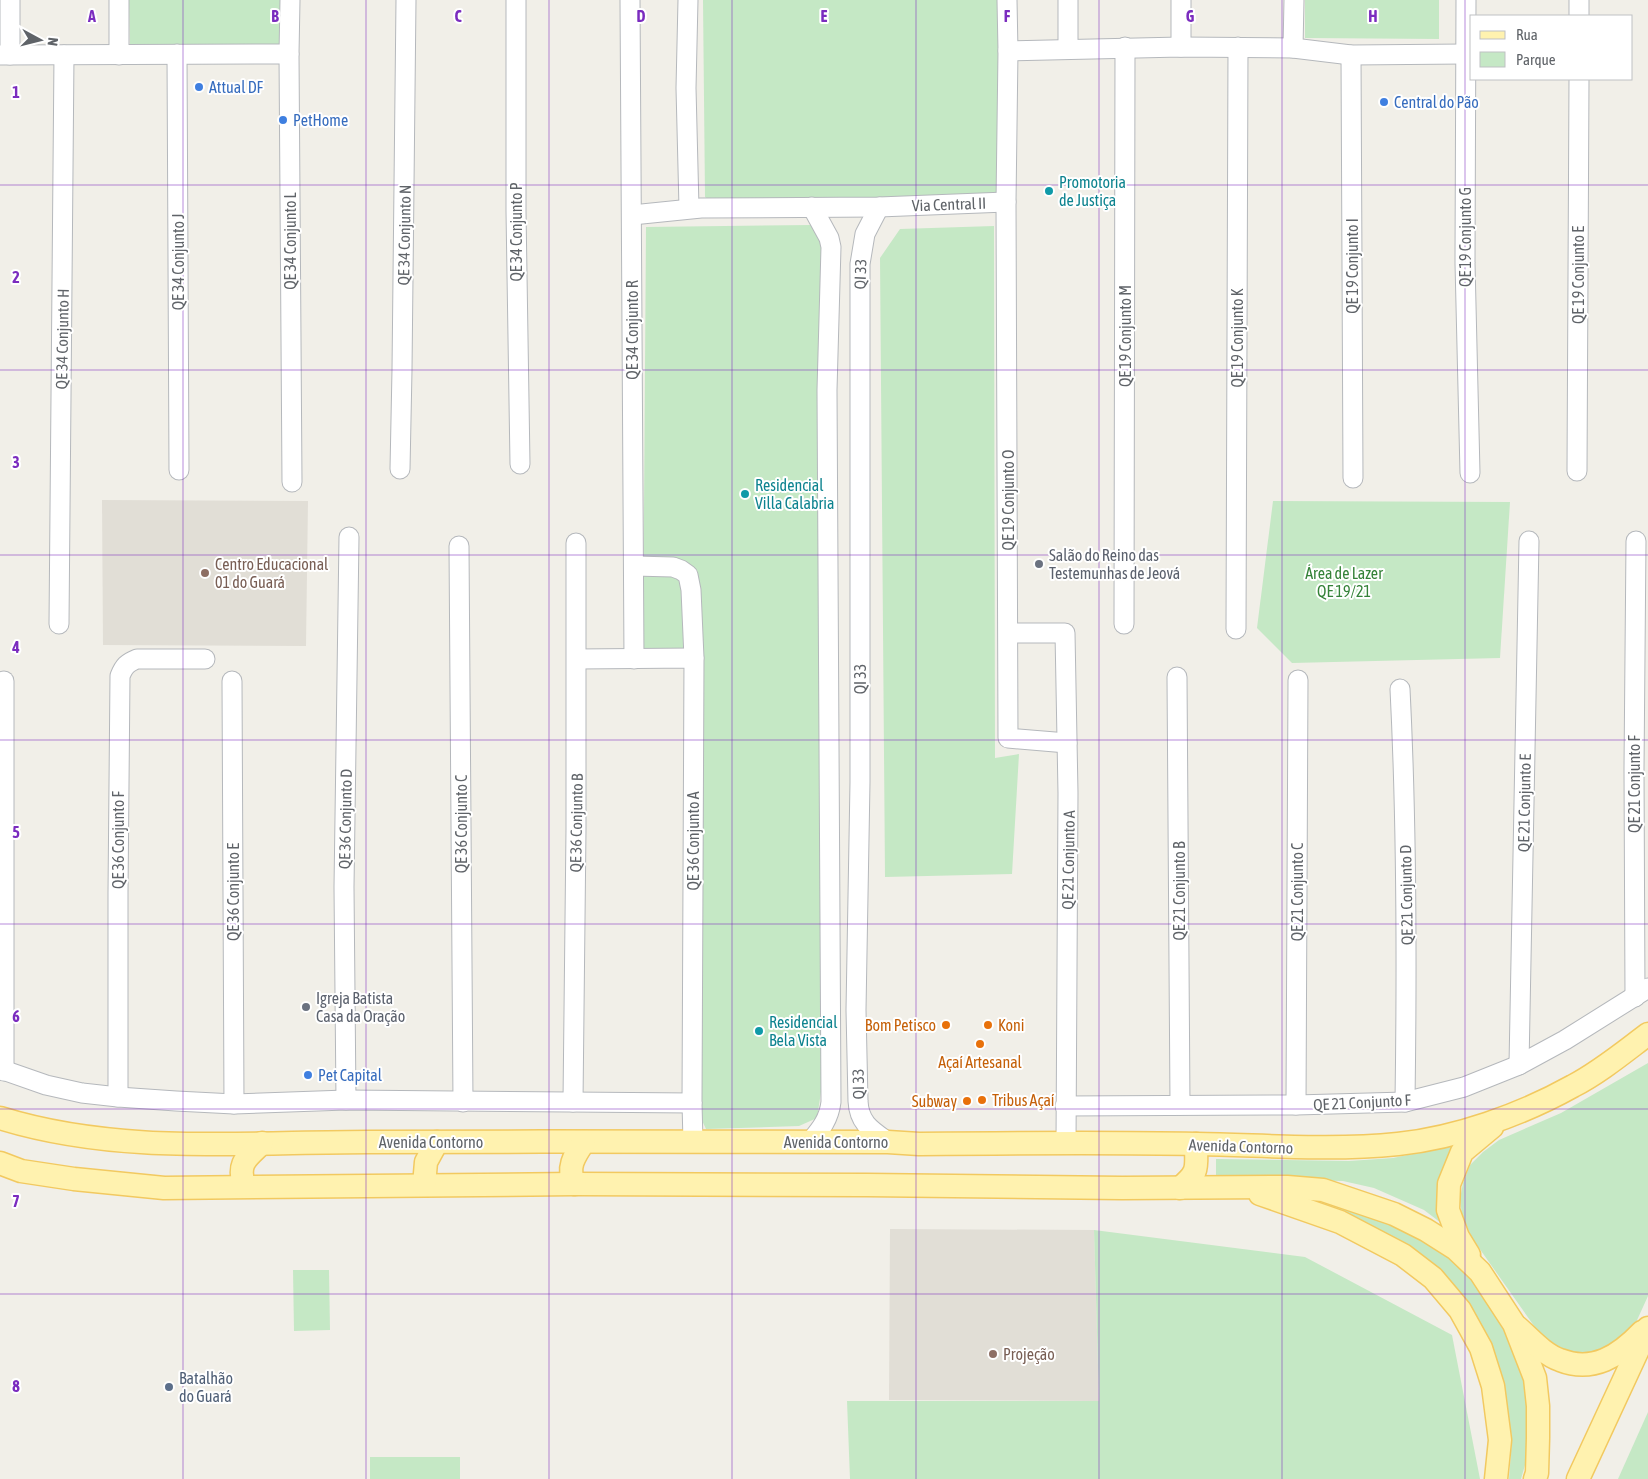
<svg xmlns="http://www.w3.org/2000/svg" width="1648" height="1479" font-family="'Asap Condensed',sans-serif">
<rect width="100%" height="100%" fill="#f1efe8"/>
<!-- education -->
<g fill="#e1ded6">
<polygon points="102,500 308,501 306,646 103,645"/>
<polygon points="890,1229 1094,1230 1099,1401 889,1400"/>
</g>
<!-- green -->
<g fill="#c5e8c5">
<polygon points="129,0 284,0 283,44 130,44"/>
<polygon points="703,0 1003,0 1005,192 989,204 715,204 705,197"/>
<polygon points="1305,0 1439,0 1439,39 1305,38"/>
<polygon points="812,225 825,248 821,1092 817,1118 799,1126 706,1129 699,1114 703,648 643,651 646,227"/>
<polygon points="994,226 995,758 1019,754 1012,874 885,877 880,258 900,229"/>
<polygon points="1273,501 1510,502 1500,658 1292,663 1257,628"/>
<polygon points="1648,1063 1648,1296 1633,1329 1612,1352 1574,1357 1544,1340 1472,1238 1462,1215 1460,1199 1463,1183 1470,1165 1483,1152 1499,1140 1561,1113"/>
<polygon points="1464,1143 1445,1226 1424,1210 1374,1188 1343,1181 1216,1178 1216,1159 1349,1161 1393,1158"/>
<polygon points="1325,1202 1361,1209 1428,1241 1458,1264 1485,1294 1509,1333 1527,1374 1531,1444 1521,1479 1509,1479 1512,1438 1497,1362 1484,1330 1463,1298 1298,1203"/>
<polygon points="1094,1230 1305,1257 1452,1335 1480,1479 850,1479 847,1401 1099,1401"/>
<polygon points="329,1270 330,1330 294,1331 293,1270"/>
<polygon points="1648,1412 1648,1479 1618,1479"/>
<rect x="370" y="1457" width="90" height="22"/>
</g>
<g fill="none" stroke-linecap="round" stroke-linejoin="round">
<!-- minor casing -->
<g stroke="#b5b8bc" stroke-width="21">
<g id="minor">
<polyline points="10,0 10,55"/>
<polyline points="290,0 289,54 292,482"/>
<polyline points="516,0 516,211 520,464"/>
<polyline points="630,0 634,659"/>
<polyline points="688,0 686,88 689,208"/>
<polyline points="1007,0 1008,51 1006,202 1008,738 1067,743"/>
<polyline points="1068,0 1068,49"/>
<polyline points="1181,0 1181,47"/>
<polyline points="1466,0 1465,263 1470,473"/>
<polyline points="1579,16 1579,0"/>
<polyline points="1293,48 1294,0"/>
<polyline points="1008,51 1181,47 1293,48 1351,55 1465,54"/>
<polyline points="177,54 179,470"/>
<polyline points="0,55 289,54"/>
<polyline points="119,55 119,0"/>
<polyline points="1351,55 1353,478"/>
<path d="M879,207L865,234L860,264V782L856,1010L858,1101C859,1123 871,1130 888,1142"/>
<polyline points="632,215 701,208 879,207 1006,202"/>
<polyline points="400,469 402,370 406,0"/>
<polyline points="1577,471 1579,79"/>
<polyline points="459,546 463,1102"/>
<polyline points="634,566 673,567 681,570 688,575 691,590 694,658"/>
<polyline points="59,624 64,55"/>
<polyline points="1124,624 1125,47"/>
<polyline points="1236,629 1238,47"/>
<polyline points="1009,633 1065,633 1068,793 1066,1144"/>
<polyline points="577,659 694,658 692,1103 693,1142"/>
<polyline points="1177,677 1180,1105"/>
<polyline points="232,681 234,1104"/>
<path d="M1400,689C1407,827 1407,964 1405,1102"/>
<polyline points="1635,997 1634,769 1636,541"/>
<polyline points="1519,1065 1529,541"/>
<polyline points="0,1069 46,1085 82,1093 118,1097 176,1101 234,1104 346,1100 692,1103"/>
<polyline points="4,1071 4,681"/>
<path d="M118,1097V892L120,676C124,666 127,663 137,659H205"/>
<polyline points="346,1100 344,887 349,537"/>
<polyline points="573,1102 576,829 576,543"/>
<polyline points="1296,1105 1298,680"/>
<polyline points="1065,1106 1296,1105 1405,1102 1464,1087 1519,1065 1565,1040 1648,988"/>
<path d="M810,1142C821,1129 829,1119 831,1102L827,390L831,247L829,238L812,207"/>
</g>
</g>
<!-- major casing -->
<g stroke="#f2c960" stroke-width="25">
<g id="major">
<path d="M0,1118C119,1155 246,1142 369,1142C542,1141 715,1142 888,1142L919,1144C1012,1143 1104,1142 1197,1144C1263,1145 1331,1151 1398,1144C1456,1138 1521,1115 1573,1086C1600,1072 1624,1052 1648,1034"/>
<polyline points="0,1163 21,1171 74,1179 164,1188 575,1184 867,1185 1122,1188 1287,1187 1323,1190 1394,1214 1426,1230 1456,1249 1480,1272 1514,1324 1535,1378 1538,1406 1538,1438 1537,1473 1535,1479"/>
<path d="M575,1184C566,1169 574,1156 584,1142"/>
<polyline points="424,1185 426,1162 437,1142"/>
<path d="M244,1186C237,1162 247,1158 262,1143"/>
<path d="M1180,1188C1200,1171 1196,1168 1196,1144"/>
<polyline points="1260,1194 1340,1222 1403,1255 1433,1278 1460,1310 1481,1348 1493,1386 1500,1440 1496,1479"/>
<polyline points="1469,1255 1458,1237 1448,1210 1449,1184 1462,1152 1492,1127"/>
<path d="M1517,1327C1530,1338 1543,1354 1560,1360C1593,1373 1619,1356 1642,1332"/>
<polyline points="1578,1479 1648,1328"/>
</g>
</g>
<!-- minor -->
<use href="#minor" stroke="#fff" stroke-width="19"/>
<!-- major -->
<use href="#major" stroke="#fff2af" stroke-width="22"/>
</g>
<!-- grid -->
<path fill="none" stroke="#7b2cbf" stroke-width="1" stroke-opacity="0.55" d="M183,0V1479M366,0V1479M549,0V1479M732,0V1479M916,0V1479M1099,0V1479M1282,0V1479M1465,0V1479M0,185H1648M0,370H1648M0,555H1648M0,740H1648M0,924H1648M0,1109H1648M0,1294H1648"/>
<!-- markers -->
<g fill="#3f7fe0" stroke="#fff" stroke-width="2">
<circle cx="199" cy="87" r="5"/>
<circle cx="1384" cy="102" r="5"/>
<circle cx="283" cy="120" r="5"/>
<circle cx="308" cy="1075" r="5"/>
</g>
<g fill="#0f9aa8" stroke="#fff" stroke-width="2">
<circle cx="1049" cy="191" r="5"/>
<circle cx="745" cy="494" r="5"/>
<circle cx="759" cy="1031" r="5"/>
</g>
<g fill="#6b7280" stroke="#fff" stroke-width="2">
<circle cx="1039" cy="564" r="5"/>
<circle cx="306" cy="1007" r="5"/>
</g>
<g fill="#8d6e63" stroke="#fff" stroke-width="2">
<circle cx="205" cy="573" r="5"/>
<circle cx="993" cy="1354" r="5"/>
</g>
<g fill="#e8710a" stroke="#fff" stroke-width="2">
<circle cx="946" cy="1025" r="5"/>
<circle cx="988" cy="1025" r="5"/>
<circle cx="980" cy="1044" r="5"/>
<circle cx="982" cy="1100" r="5"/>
<circle cx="967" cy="1101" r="5"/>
</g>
<circle fill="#5c6f8a" stroke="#fff" stroke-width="2" cx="169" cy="1387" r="5"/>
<g text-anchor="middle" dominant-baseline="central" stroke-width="4" stroke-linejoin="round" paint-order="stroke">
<!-- shop labels -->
<g font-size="16" fill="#366cbe" stroke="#fff" text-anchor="start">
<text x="209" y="87">Attual DF</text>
<text x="1394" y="102">Central do Pão</text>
<text x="293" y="120">PetHome</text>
<text x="318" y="1075">Pet Capital</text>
</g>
<!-- culture labels -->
<g font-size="16" fill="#0d838f" stroke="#fff" text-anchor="start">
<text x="1059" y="182">Promotoria<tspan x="1059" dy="18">de Justiça</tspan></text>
<text x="755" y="485">Residencial<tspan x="755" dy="18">Villa Calabria</tspan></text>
<text x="769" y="1022">Residencial<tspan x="769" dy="18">Bela Vista</tspan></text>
</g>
<!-- street labels -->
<g font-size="16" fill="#5f6368" stroke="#fff">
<text transform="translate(949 204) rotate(-2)">Via Central II</text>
<text transform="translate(516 232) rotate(-90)">QE 34 Conjunto P</text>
<text transform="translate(404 235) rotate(-89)">QE 34 Conjunto N</text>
<text transform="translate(1465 237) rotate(-90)">QE 19 Conjunto G</text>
<text transform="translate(290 241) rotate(-90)">QE 34 Conjunto L</text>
<text transform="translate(178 262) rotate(-90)">QE 34 Conjunto J</text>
<text transform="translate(1352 266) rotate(-90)">QE 19 Conjunto I</text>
<text transform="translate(860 274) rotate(-88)">QI 33</text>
<text transform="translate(1578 275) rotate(-90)">QE 19 Conjunto E</text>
<text transform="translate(632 330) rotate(-90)">QE 34 Conjunto R</text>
<text transform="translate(1125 336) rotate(-90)">QE 19 Conjunto M</text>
<text transform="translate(1237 338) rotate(-90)">QE 19 Conjunto K</text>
<text transform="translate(62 339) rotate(-89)">QE 34 Conjunto H</text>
<text transform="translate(1008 500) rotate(-90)">QE 19 Conjunto O</text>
<text transform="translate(860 679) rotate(-90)">QI 33</text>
<text transform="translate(1634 784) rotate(-90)">QE 21 Conjunto F</text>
<text transform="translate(1524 803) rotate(-89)">QE 21 Conjunto E</text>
<text transform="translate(345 819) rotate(-89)">QE 36 Conjunto D</text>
<text transform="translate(576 823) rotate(-89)">QE 36 Conjunto B</text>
<text transform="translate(461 824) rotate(-90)">QE 36 Conjunto C</text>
<text transform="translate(118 840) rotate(-90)">QE 36 Conjunto F</text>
<text transform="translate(693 841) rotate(-90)">QE 36 Conjunto A</text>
<text transform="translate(1068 860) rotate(-89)">QE 21 Conjunto A</text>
<text transform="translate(1179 891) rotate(-90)">QE 21 Conjunto B</text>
<text transform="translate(233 892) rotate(-90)">QE 36 Conjunto E</text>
<text transform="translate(1297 892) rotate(-90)">QE 21 Conjunto C</text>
<text transform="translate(1406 895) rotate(-91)">QE 21 Conjunto D</text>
<text transform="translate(858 1084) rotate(-91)">QI 33</text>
<text transform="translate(1362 1102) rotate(-3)">QE 21 Conjunto F</text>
<text x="431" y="1142">Avenida Contorno</text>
<text x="836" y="1142">Avenida Contorno</text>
<text transform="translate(1241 1146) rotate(2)">Avenida Contorno</text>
</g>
<!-- worship labels -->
<g font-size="16" fill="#5b616d" stroke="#fff" text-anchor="start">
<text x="1049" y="555">Salão do Reino das<tspan x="1049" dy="18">Testemunhas de Jeová</tspan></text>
<text x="316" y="998">Igreja Batista<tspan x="316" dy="18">Casa da Oração</tspan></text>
</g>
<!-- education labels -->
<g font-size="16" fill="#785e54" stroke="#fff" text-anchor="start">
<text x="215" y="564">Centro Educacional<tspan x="215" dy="18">01 do Guará</tspan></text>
<text x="1003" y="1354">Projeção</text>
</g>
<!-- park labels -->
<g font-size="16" fill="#348238" stroke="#fff">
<text x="1344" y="573">Área de Lazer<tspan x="1344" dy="18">QE 19/21</tspan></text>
</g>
<!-- food labels -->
<g font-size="16" fill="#c56008" stroke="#fff" text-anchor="end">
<text x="936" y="1025">Bom Petisco</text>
<text x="998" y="1025" text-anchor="start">Koni</text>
<text x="980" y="1062" text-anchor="middle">Açaí Artesanal</text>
<text x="992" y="1100" text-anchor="start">Tribus Açaí</text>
<text x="957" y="1101">Subway</text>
</g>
<!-- service labels -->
<g font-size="16" fill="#4e5e75" stroke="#fff" text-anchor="start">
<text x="179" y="1378">Batalhão<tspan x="179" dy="18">do Guará</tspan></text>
</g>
</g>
<g font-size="16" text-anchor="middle" font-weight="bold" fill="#7b2cbf" stroke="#fff" stroke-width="4" stroke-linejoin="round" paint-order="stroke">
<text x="92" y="22">A</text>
<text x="275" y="22">B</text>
<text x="458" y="22">C</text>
<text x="641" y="22">D</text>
<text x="824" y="22">E</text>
<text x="1007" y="22">F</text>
<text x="1190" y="22">G</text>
<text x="1373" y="22">H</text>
<text x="16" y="98">1</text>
<text x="16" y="283">2</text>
<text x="16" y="468">3</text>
<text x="16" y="653">4</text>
<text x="16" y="838">5</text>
<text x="16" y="1022">6</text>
<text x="16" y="1207">7</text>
<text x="16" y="1392">8</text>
</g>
<!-- legend -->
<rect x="1470" y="15" width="162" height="65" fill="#ffffff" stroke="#bfc1c3"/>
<rect x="1480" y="31" width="25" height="8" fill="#fff2af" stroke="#bfc1c3"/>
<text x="1516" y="40" font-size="15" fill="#5f6368">Rua</text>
<rect x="1480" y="52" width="25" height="15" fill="#c5e8c5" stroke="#bfc1c3"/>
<text x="1516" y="65" font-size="15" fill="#5f6368">Parque</text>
<!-- north arrow -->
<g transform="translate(40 40) rotate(97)" stroke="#ffffff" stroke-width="4" paint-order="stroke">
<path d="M0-4L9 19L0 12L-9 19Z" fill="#5f6368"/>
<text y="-8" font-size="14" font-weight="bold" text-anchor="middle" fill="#5f6368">N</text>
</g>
</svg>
